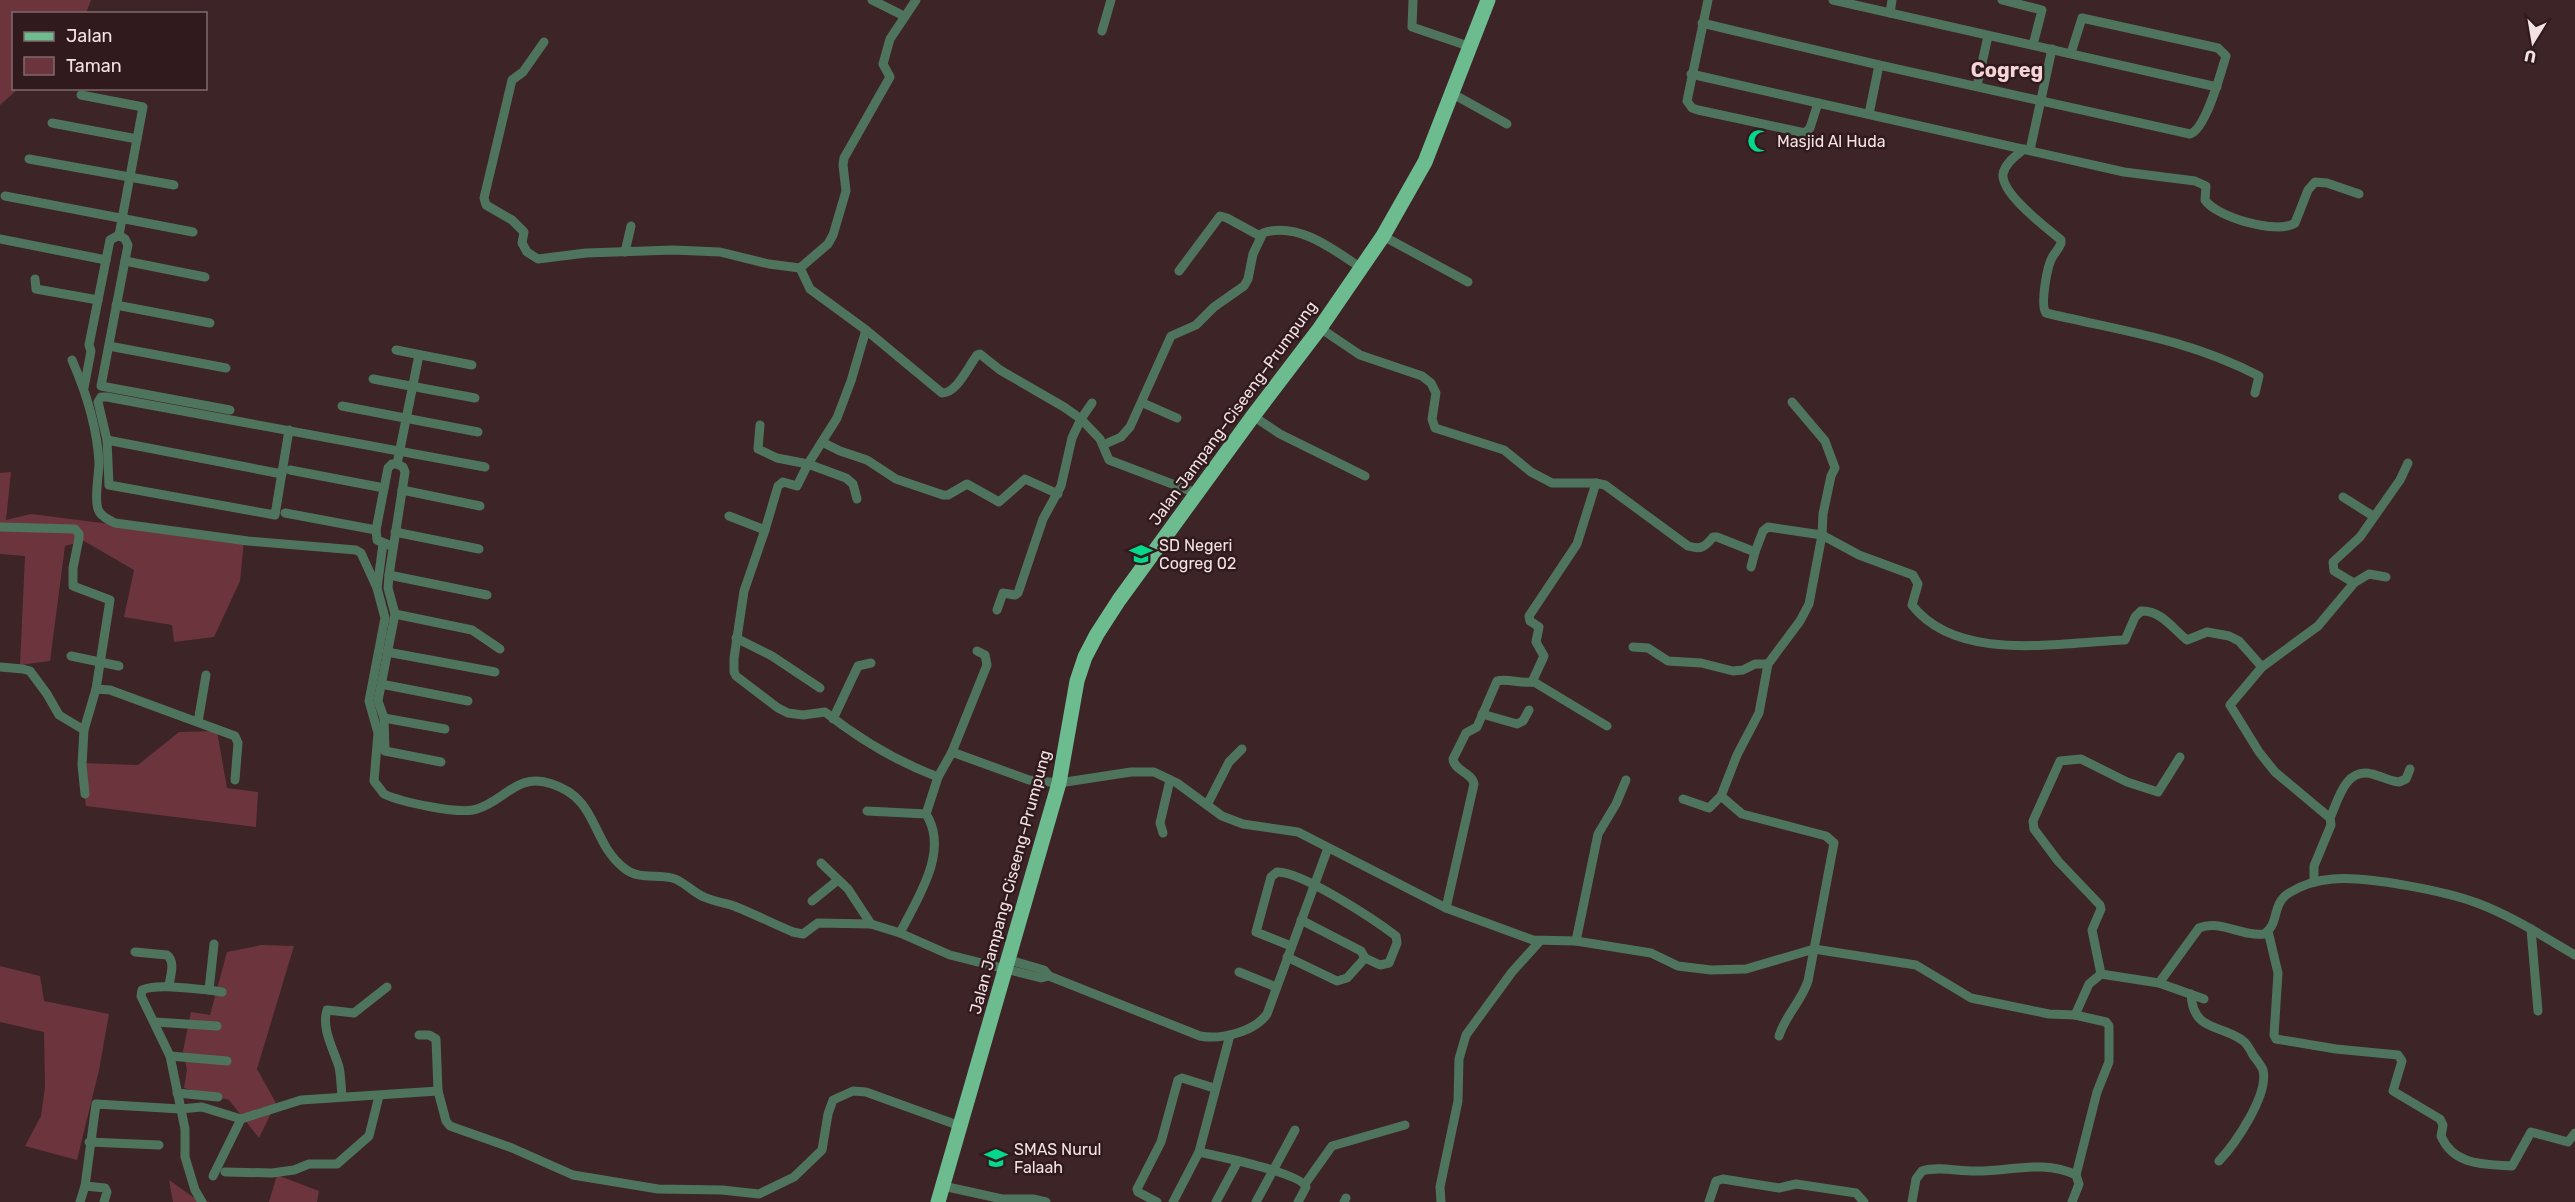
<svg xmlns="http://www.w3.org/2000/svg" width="2575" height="1202" font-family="Rubik,sans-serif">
<rect width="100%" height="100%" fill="#3c2427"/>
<!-- green -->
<g fill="#6c353e">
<polygon points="0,0 91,0 86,13 14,14 14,88 18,89 0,105"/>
<polygon points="11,472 6,520 31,514 244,541 240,581 214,637 174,642 172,625 124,617 134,570 84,541 65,546 50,661 20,665 25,556 0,554 0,473"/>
<polygon points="217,731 227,788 258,792 256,827 86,806 80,763 138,765 179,732"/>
<polygon points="262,945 294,946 257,1069 276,1103 259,1138 229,1100 184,1088 187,1070 183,1051 191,1012 210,1015 227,952"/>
<polygon points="0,966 40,976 44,1001 109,1014 99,1070 77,1160 25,1146 41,1116 45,1087 44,1032 0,1022"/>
<polygon points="277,1175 319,1191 317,1202 269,1202"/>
<polygon points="169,1180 193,1197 211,1202 173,1202"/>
</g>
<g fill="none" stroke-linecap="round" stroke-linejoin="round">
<!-- minor -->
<g stroke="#4f745e" stroke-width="9">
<polyline points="872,0 904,16"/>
<polyline points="1413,0 1412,27 1471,47"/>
<path d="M1708,0L1687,101L1692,108L1698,110L1805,133L1810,128L1818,103L2124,172L2195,181L2206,186L2205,200C2216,217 2278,235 2295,223L2308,190L2315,182L2327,183L2359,194"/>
<polyline points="1833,0 2217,87"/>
<polyline points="2002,0 2042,10 2033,45"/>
<polyline points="1890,13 1892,0"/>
<path d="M1702,23L1879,65L2190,134C2206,129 2221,72 2226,56L2218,48L2082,18L2071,53"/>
<polyline points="1102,31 1111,0"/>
<path d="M544,42L523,72L512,80L484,198L486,205L512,220L524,232L522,243L527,252L538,259L586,253L673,250L720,252L769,264L800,268L810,289L866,330L942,393C957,393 968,367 977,355L980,354L1000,370L1064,407L1081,419L1100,439L1109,460L1196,493"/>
<polyline points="1691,74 1818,103"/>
<polyline points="1977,86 1988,36"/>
<polyline points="1453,94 1507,124"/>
<polyline points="81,95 143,107 119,235"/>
<polyline points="1869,114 1879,65"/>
<polyline points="52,123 137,139"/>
<path d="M2024,149C2016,156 2005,163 2003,174C2001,194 2046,227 2061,240V243C2059,249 2056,251 2053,256C2047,265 2040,305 2046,313C2122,331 2188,339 2259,376L2255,393"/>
<polyline points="2030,150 2052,49"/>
<polyline points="29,159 174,185"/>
<polyline points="5,196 193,232"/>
<polyline points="1383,236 1468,282"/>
<polyline points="0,239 106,260"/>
<polyline points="625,252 631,226"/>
<polyline points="125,261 205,277"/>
<polyline points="800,268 828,244 833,235 846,191 843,165 844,158 890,77 883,64 890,39 916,0"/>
<polyline points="1179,271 1220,216 1227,218 1260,236"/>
<polyline points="35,279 36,289 98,300"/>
<polyline points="116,305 210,323"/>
<path d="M1320,328L1360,355L1422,376L1431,383L1436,393L1432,419L1435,428L1504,450L1531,472L1552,483H1596L1605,485L1688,546C1701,550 1705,547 1713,537H1717L1755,552L1751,567"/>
<polyline points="109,346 226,368"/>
<polyline points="396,350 472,365"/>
<polyline points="419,355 397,464 403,467 405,472 389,575 388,588 395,614 378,701 384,718 385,751 441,762"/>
<path d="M72,360C86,392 97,427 99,462C99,475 94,498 98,509C100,516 109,520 115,523L248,541L356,550L361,553L377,588"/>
<polyline points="373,379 475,398"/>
<polyline points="84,388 91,351 89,345 110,240 119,235 125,239 128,245 101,386 230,410"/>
<polyline points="1143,403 1177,418"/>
<polyline points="342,406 478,432"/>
<polyline points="1253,416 1280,434 1365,476"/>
<polyline points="760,425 758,449 777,458 808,464 837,418 851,381 866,330"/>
<polyline points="289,430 275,515 109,485 107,440 98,402 101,397 107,397 485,467"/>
<polyline points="107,440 282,474"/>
<polyline points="822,442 840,451 867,460 896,479 943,495 948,495 967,484 999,502 1025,479 1058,494"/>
<path d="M1103,445L1121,437L1130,427L1171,336L1196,325L1214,307L1244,286L1248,279L1253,254L1263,233C1297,221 1333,249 1361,268"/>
<polyline points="290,470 384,488"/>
<polyline points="402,490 480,506"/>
<polyline points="2343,497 2373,516"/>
<path d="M857,499L853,484L846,478L808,464L797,486L783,482L778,486L765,530L744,591L734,658V672L736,676L778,708L788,713L803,715L825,712C858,738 898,762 938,777L952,752L1029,780L1059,783L1131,772H1154L1177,783L1222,816L1243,824L1298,832L1446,908L1533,940L1576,941L1651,953L1678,966L1711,970L1746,969L1814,949L1916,965L1971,998L2049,1014L2075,1015L2106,1022L2109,1026V1062L2097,1092L2076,1175"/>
<polyline points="285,513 376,530"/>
<polyline points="729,516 765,530"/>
<polyline points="0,527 75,529 79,534 79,538 73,568 73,586 110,600 96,689 84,730 82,765 85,794"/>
<polyline points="395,532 479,549"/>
<path d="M383,544L377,588L385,618L369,701L378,733L374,781L384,794C401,802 460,815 477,809C506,800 517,772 552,784C599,799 590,841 624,868C638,880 656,874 672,878C684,881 692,892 704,897C713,901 724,903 734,906C754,914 774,924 793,932L803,934L818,923L871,924L900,933L950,955L1041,978L1049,976"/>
<polyline points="389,545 377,540 376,530 388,468 392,464 397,464"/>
<path d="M1755,552L1763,531L1768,527L1822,535L1859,555L1913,575L1918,584L1912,605C1958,664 2060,642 2125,640L2135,617L2141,611C2161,610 2173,629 2187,640L2207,632L2229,636L2239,641L2262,667"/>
<polyline points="389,575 487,595"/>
<polyline points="2354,583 2334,571 2333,562 2360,537 2400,480 2408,463"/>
<polyline points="997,610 1003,593 1015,595 1018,593 1043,519 1061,486 1072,438 1081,419 1092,403"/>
<polyline points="395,614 472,630 500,649"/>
<polyline points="736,638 772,656 820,688"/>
<polyline points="1633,647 1648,648 1668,661 1701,663 1733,671 1743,670 1755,664 1768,664"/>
<polyline points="387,652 495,672"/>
<polyline points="71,656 119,666"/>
<polyline points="0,667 23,669 30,671 47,694 59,715 84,730"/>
<polyline points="1532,682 1544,656 1536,642 1539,627 1530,621 1529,616 1577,544 1596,483"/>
<polyline points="381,684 468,701"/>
<polyline points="96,689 110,690 235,736 238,743 235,780"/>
<polyline points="1482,714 1517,724 1523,721 1529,710"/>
<polyline points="384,718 445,729"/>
<polyline points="833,719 858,666 871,663"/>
<polyline points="198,722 206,675"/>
<polyline points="952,752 987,665 985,655 977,651"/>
<polyline points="1683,799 1709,808 1721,796"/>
<polyline points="1207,805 1229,762 1242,749"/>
<polyline points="867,811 926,814 938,777"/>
<path d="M2330,818C2338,801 2345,767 2372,774C2381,776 2389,781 2399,782L2406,779L2410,769"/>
<polyline points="1163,833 1160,823 1170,780"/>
<polyline points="821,863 848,889 871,924"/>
<polyline points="2314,882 2314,866 2331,825 2330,818 2275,772 2259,752 2230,705 2262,667 2318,626 2354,583 2369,574 2386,577"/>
<polyline points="812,901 838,880"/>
<path d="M1446,908L1474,784C1472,772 1454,771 1453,759L1466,733L1477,727L1497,681C1506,678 1522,684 1534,682L1607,726"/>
<polyline points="1301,920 1361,951 1365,958"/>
<polyline points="2531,929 2538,1011"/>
<path d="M2268,931L2278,973L2274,1035L2276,1039L2336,1049L2398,1055L2402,1061L2393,1091L2440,1119L2443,1125L2441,1136C2454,1166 2484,1164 2512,1166L2531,1132L2568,1142L2575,1133"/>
<path d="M900,933C917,899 950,851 926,814"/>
<polyline points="1576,941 1598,834 1616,804 1626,780"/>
<polyline points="214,944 209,990 222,992"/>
<path d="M1291,946L1256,932L1271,877L1277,872C1301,871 1375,920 1396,936L1397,943L1389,963L1380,965L1365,958"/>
<path d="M135,952L167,955C176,962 170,976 169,986"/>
<polyline points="1287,957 1337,981 1347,978 1365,958"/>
<path d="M1009,960L1044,970L1049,976L1200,1036C1221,1040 1254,1032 1267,1014L1328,848"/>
<polyline points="1239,972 1276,987"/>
<polyline points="2101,974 2092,930 2101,909 2100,905 2058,861 2034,829 2033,821 2060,761 2081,759 2127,782 2158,792 2180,757"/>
<polyline points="2159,983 2204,999"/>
<path d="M2191,994C2193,1032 2220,1024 2242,1040C2247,1043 2250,1049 2253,1055C2256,1059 2261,1065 2263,1070C2269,1095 2235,1144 2219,1161"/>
<path d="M2075,1015L2089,984L2101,974L2159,983L2199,928C2220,919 2242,937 2264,934C2280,924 2271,904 2289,893C2302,885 2318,880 2333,879C2367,876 2445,891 2477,903C2512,916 2544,937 2575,955"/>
<polyline points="155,1022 217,1026"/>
<polyline points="419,1035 429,1035 436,1039 438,1091"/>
<path d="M1779,1036C1785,1016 1801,1002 1808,981L1834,843L1826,836L1742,814L1721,796L1737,755L1759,713L1768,664L1800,621L1809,604L1822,535L1823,514L1831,476L1835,468L1825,441L1792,402"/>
<polyline points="170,1056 227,1061"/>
<polyline points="177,1093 218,1097"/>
<path d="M342,1096C341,1087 341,1076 339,1067C334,1050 321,1029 327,1010L354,1013L387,987"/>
<polyline points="89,1142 159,1145"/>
<path d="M1199,1152C1217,1156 1301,1173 1306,1187L1298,1202"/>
<polyline points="225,1172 272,1173 294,1170 309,1164 337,1164 369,1136 379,1096"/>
<polyline points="213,1176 241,1119"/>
<polyline points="1305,1184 1332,1146 1405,1125"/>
<polyline points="85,1186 105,1188 107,1192 104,1202"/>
<polyline points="943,1186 1002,1199 1033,1199 1046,1202"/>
<polyline points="80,1202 85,1186 96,1104 180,1109 202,1107 241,1119 301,1100 438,1091 446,1121 450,1126 512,1148 573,1175 658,1189 722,1190 759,1194 794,1177 822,1150 828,1114 833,1100 853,1091 866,1092 960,1126"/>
<path d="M202,1202L195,1190L185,1157V1129L170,1056L141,996L142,990C156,983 193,989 209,990"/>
<polyline points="1157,1202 1138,1192 1137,1189 1161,1142 1178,1080 1182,1078 1214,1088"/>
<polyline points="1173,1202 1199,1152 1230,1035"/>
<polyline points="1216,1202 1238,1161"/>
<polyline points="1256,1202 1295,1130"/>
<polyline points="1344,1202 1346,1198"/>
<polyline points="1441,1202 1440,1187 1458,1101 1459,1059 1466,1035 1512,972 1540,941"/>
<polyline points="1709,1202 1716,1181 1723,1179 1779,1188 1796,1184 1856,1193 1864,1202"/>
<path d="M1912,1202L1916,1179L1922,1171C1938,1166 1957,1171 1974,1171C2008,1172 2043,1159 2076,1175L2079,1184L2072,1202"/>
</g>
<!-- primary -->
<polyline stroke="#6cbc90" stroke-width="15" points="938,1202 1059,783 1077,681 1085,657 1097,634 1119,600 1253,416 1320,328 1383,236 1425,162 1488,0"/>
</g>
<!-- icons -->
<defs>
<g id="mosque-bare" transform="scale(1.8)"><path d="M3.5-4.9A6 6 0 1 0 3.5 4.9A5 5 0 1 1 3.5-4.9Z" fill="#04d98b" stroke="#311a1d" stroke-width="2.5" paint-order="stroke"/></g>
<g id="school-bare" transform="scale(1.8)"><path d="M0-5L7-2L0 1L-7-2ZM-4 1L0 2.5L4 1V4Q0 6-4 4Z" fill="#04d98b" stroke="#311a1d" stroke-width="2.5" paint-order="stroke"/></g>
</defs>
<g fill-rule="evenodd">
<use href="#mosque-bare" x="1759" y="141"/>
<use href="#school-bare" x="1141" y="554"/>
<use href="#school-bare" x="996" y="1158"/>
</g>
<g text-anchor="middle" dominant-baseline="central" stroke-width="5" stroke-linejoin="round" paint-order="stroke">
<!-- poi labels -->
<g font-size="16" fill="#f3e2e3" stroke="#311a1d" text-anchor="start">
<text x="1777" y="141">Masjid Al Huda</text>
<text x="1159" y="545">SD Negeri<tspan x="1159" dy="18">Cogreg 02</tspan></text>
<text x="1014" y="1149">SMAS Nurul<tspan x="1014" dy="18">Falaah</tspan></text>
</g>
<!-- street labels -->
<g font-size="16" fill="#f3e2e3" stroke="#311a1d">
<text transform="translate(1233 413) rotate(-54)">Jalan Jampang–Ciseeng–Prumpung</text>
<text transform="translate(1010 882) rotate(-75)">Jalan Jampang–Ciseeng–Prumpung</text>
</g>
<!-- quarter labels -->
<g font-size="20" font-weight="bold" fill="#f5d4d7" stroke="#311a1d">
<text x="2007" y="70">Cogreg</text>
</g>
</g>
<!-- legend -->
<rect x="12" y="12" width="195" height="78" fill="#311a1d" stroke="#7f6a6c" stroke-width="1.5"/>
<rect x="24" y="32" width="30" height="9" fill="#6cbc90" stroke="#7f6a6c" stroke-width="1.5"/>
<text x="66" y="42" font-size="18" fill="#f3e2e3">Jalan</text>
<rect x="24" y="57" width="30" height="18" fill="#6c353e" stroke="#7f6a6c" stroke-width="1.5"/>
<text x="66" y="72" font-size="18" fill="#f3e2e3">Taman</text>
<!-- north arrow -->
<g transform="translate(2533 42) rotate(191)" stroke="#311a1d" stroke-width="4.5" paint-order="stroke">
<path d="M0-4.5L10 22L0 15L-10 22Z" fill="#f3e2e3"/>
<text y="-9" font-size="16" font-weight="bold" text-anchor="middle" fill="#f3e2e3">U</text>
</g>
</svg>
